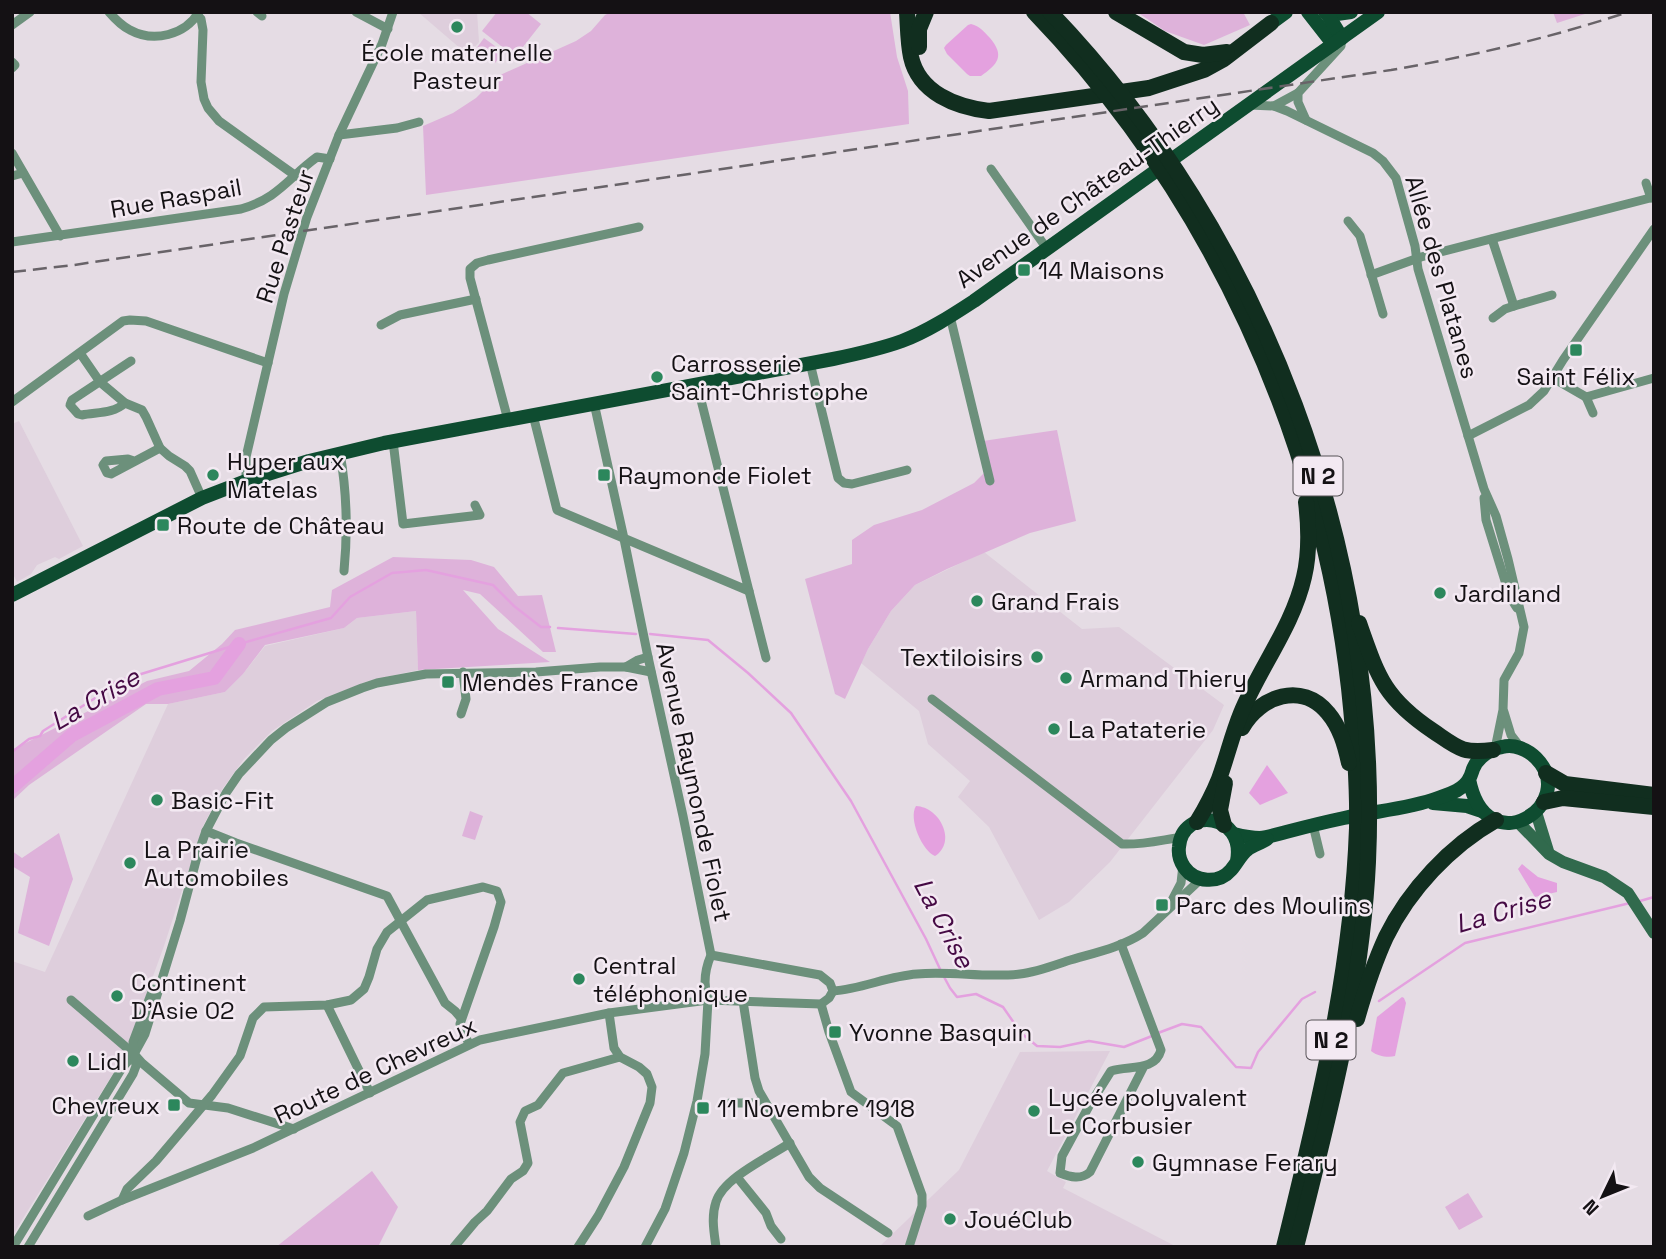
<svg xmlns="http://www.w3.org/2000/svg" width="1666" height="1259" font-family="'Space Grotesk',sans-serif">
<rect width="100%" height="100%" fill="#e5dce4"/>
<!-- built -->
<g fill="#decedc">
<polygon points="418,12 477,12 479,42 468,55"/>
<polygon points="19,421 83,546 59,559 55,557 37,565 31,574 17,582 12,572 12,424"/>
<polygon points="984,552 1082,629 1119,627 1224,705 1213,730 1110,862 1069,902 1039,920 989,827 958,797 970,781 928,744 919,711 861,663 868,649 891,611 915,585"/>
<polygon points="416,611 418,670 368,681 317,701 272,731 244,759 223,788 203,826 164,946 124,1056 12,1236 12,961 45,972 168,704 225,692 243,674 265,646 344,628 357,618"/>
<polygon points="1110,1051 1047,1171 1066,1182 1063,1188 1177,1247 879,1247 959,1170 1020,1052"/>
</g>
<!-- green -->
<g fill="#deb2da">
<polygon points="497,12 526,12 541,24 515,57 482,31"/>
<polygon points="611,12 890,12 897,57 908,91 909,124 426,195 423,126 453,113 476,98 498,76 576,41 591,31 605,15"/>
<polygon points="1137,12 1243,12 1250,25 1204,45 1165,31"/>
<polygon points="1553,12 1591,12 1557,23"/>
<polygon points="484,38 503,52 495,63 476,49"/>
<polygon points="1057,430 1076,521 1030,533 947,569 915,585 891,611 868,649 845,699 835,694 805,579 852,564 852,540 874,525 922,510 974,483 989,468 983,441"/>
<polygon points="393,557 471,560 494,567 518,596 542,595 556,652 543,652 480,594 463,590 498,629 550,662 418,670 416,611 357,618 344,628 265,645 243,674 225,692 168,704 146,704 29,785 12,801 12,750 147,681 189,671 222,644 235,630 330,607 332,590"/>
<polygon points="470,811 483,816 475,840 462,836"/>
<polygon points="59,833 73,879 49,946 18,933 30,877 12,866 12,851 22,858"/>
<polygon points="372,1171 398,1207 378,1247 276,1247"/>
<polygon points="1468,1193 1483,1217 1459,1230 1445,1207"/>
</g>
<!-- water -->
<g fill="#e4a1df">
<path d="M971,24C980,26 984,32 990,38C1005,56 998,64 981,76H970L967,74L947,54L944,48L946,45L968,25Z"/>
<polygon points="1267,765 1288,793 1260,805 1249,793"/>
<path d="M916,806C940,807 957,842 935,856C922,851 908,818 916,806Z"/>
<polygon points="1522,864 1538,877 1557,883 1557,892 1535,897 1518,869"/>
<path d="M1402,997L1404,998L1406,1003L1395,1056C1388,1058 1377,1056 1371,1051L1377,1017Z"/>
</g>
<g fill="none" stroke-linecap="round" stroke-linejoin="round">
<!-- stream -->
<g stroke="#e4a1df" stroke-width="2.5">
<polyline points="558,628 636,634"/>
<polyline points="650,634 708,640 748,673 791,713 851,801 926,939 940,969"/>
<polyline points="12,752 29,739 40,736 43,731 100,695 115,682 239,644 331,618 350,597 392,573 426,570 493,585 514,606 541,627 550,627"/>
<polyline points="1640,901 1654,897"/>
<polyline points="943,975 950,988 957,997 976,994 1003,1007 1021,1033 1037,1046 1060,1047 1089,1041 1124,1047 1152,1036"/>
<polyline points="1379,1001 1465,943 1630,903"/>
<polyline points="1158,1033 1182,1024 1201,1027 1236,1067 1251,1068 1258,1052 1302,999 1315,992"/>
</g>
<!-- river -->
<polyline stroke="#e4a1df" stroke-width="14" points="12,787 72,735 158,689 214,678 239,644"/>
<!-- street -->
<g stroke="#6c907b" stroke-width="9">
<path d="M109,12C115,19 122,26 130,30C154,43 185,35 199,12"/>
<polyline points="257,12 262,16"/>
<polyline points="356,12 388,29"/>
<polyline points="197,15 201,19 203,30 201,82 204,99 208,108 219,121 296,176"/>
<polyline points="12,25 30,12"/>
<polyline points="12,62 15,65 12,68"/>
<polyline points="1249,105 1274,106 1287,111 1373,153 1383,161 1396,178 1415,246 1418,269 1484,489 1496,516 1508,559 1524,627 1519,653 1504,680 1503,710 1495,749"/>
<polyline points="1274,106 1298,93"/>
<polyline points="1306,120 1298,102 1298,93 1341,46 1342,38"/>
<polyline points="339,135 397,128 419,122"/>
<polyline points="12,153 60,236"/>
<polyline points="991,169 1047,249"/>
<polyline points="12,176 23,173"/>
<polyline points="1646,183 1651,198"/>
<polyline points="1348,221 1360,236 1383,314"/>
<polyline points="1492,239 1514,306 1552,295"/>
<path d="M12,242L241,209C279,198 288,178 317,157L330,159"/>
<polyline points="1371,275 1421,257 1654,197"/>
<polyline points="950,316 990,481"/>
<polyline points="1493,318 1505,309 1514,306"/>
<polyline points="381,325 400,315 476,299"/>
<polyline points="80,353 100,382 125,403 142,410 146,417 160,448 169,456 185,466 190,471 202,498"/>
<polyline points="810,363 838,478 844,483 852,484 907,470"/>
<polyline points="1553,378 1586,397 1654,378"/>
<polyline points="1586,397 1593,413"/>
<polyline points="12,402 123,321 130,320 146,321 268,363"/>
<path d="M125,403C113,414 97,412 82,415L78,414L70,405L72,400L131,361"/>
<path d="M594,403L623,534L648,657L683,816L711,955C705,969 703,985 708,1000L705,1054L697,1101L684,1153L665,1209L645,1247"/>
<polyline points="533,415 557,510 749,591 697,384"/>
<polyline points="508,420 470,278 470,269 477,263 488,260 639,227"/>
<polyline points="1468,436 1529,405 1544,391 1563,360 1654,229"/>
<polyline points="393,441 403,524 480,515 475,505"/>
<path d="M340,453C347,493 348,530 344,571"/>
<polyline points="134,461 128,459 106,461 103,465 107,473 111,474 160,448"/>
<polyline points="246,481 246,457 284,294 307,217 339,135 382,44 393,12"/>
<polyline points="1484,498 1486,520 1510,597 1517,608"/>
<polyline points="749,591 766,658"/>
<polyline points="626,667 638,660 648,657"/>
<path d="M932,699L1122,844C1143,845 1161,840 1182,837"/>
<polyline points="1504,712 1511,735 1521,748"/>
<polyline points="461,714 466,699 463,672"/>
<polyline points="1313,825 1320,854"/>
<polyline points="206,831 236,843 387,896 445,1003 455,1011 461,1018"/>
<polyline points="1170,904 1181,883 1183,865"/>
<path d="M1121,944L1161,1050C1155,1072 1129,1065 1111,1071L1089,1106L1062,1156L1060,1173C1070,1177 1081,1180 1090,1172L1144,1066"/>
<polyline points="711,955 820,975 830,983 833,991"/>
<path d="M833,991C862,989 888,976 917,974C952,971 986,978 1020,974C1036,972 1052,966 1067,961C1093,953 1120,948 1143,933L1201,879"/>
<polyline points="71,1000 134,1054 142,1063 189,1103 228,1108 294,1129"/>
<polyline points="743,1001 755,1078 759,1091 809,1177 820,1188 888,1233"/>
<polyline points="821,1004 829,1032 851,1092 897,1126 922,1195 922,1206 909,1247"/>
<polyline points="327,1005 370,1093"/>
<polyline points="730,1103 755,1103 763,1100"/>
<polyline points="737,1177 766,1213 771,1226 781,1239"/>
<polyline points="122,1200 127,1189 156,1161 212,1095 240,1056 253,1018 264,1007 327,1005 351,1000 364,989 369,977 377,949 387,932 427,900 483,887 497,891 501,902 494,927 460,1024 469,1044"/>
<polyline points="88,1216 122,1200 253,1148 480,1040 609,1013 708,1000 821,1004 829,998 833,991"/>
<polyline points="13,1247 122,1068 134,1054 145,1034 180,921 197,857 206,831 226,793 239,774 271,740 286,728 327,702 362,688 377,683 426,674 536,672 600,667 626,667 651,672"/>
<polyline points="28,1247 133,1074 136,1066 133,1042 153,989"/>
<polyline points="454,1247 475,1222 487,1211 511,1179 523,1171 528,1163 520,1122 525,1111 538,1105 563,1073 620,1057"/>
<polyline points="578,1247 598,1216 624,1167 650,1103 652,1087 647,1074 639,1067 620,1057 614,1048 609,1013"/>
<path d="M716,1247C714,1232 711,1217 716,1202C723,1178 769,1157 790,1143"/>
</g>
<!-- secondary -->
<g stroke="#316a4d" stroke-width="12">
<polyline points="1536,812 1548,851"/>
<polyline points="1518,822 1549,854 1563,862 1604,877 1628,893 1654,933"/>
</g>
<!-- primary -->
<g stroke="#0e4c30" stroke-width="14">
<polyline points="1308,12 1333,44"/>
<polyline points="1325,12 1337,14 1351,12"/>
<polyline points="1326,12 1342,38"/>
<polyline points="1271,23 1286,12"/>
<path d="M12,595L202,498L246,481L309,461L384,443L833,359C857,354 880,349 902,341C928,331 951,316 974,301L1378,12"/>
<polyline points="1433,803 1467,806 1482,811"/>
<path d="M1234,834C1242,836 1251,838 1260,838C1269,837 1278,834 1286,832C1305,827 1325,822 1344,818C1375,811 1408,809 1438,798C1449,794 1463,790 1469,779C1471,776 1472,772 1473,769C1478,757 1490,749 1502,747C1514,744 1527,749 1536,758C1581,803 1486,867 1469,779"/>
<path d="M1237,861C1246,813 1182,806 1179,847C1178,855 1180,861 1184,867C1195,883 1219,884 1231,870C1237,863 1241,854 1248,849C1254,845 1261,843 1267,839"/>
</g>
<!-- highway -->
<g stroke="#112e1f" stroke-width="16">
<path d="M907,12C908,27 908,43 911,57C919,93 956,107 989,111L1149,88L1204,70L1224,59L1271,23"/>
<path d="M1034,12C1211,196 1320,435 1349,688C1354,735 1358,781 1357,828C1352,970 1318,1109 1284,1247"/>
<path d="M1050,12C1265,236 1382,552 1368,862C1362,992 1328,1120 1296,1247"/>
<polyline points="1116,12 1184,52 1203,55 1227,52"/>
<polyline points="919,47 919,29 926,12"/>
<path d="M1359,623C1378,677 1384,698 1433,731C1458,748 1462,754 1493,750"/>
<path d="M1242,728C1260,696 1302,681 1328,713C1340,727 1345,745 1349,763"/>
<polyline points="1546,773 1565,784 1654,795"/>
<polyline points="1544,802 1563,798 1654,807"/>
<path d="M1197,822C1205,809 1213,794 1219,779C1227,757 1232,735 1241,713C1260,667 1293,626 1304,577C1310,552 1309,527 1306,502"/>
<polyline points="1224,825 1220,810 1225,783"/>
<path d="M1357,1019C1365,991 1374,963 1386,937C1409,890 1450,846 1496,820"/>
</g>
<!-- rail -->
<path stroke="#686368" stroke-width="2.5" stroke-dasharray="14 7" stroke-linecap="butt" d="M12,272L74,265L1391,70C1472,56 1550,38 1628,12"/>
</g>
<!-- markers -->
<g fill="#2c875c" stroke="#f3e9f2" stroke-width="2.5">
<circle cx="457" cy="27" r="7"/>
<rect x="1017" y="263" width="14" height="14" rx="3.5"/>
<rect x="1569" y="343" width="14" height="14" rx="3.5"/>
<circle cx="657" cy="377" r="7"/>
<circle cx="213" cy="475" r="7"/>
<rect x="597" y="468" width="14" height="14" rx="3.5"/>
<rect x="156" y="518" width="14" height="14" rx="3.5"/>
<circle cx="1440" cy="593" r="7"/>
<circle cx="977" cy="601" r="7"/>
<circle cx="1037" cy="657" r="7"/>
<circle cx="1066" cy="678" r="7"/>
<rect x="441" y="675" width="14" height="14" rx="3.5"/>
<circle cx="1054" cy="729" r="7"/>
<circle cx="157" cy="800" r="7"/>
<circle cx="130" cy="863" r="7"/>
<rect x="1155" y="898" width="14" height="14" rx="3.5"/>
<circle cx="579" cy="979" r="7"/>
<circle cx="117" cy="996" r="7"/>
<rect x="828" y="1025" width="14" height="14" rx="3.5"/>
<circle cx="73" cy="1061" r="7"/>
<rect x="167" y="1098" width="14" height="14" rx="3.5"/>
<rect x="696" y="1101" width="14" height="14" rx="3.5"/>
<circle cx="1034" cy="1111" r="7"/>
<circle cx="1138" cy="1162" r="7"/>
<circle cx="950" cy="1219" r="7"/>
</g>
<g text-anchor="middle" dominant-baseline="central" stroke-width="5" stroke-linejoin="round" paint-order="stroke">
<!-- shield labels -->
<g fill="#f3e9f2" stroke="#575257" stroke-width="2">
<rect x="1293.5" y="456.5" width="49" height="39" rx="5"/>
<rect x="1306.5" y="1020.5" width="49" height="39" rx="5"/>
</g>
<g font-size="23" font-weight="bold" fill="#141114">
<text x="1318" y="476">N 2</text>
<text x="1331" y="1040">N 2</text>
</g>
<!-- poi labels -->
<g font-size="24" fill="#141114" stroke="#f3e9f2" text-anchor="start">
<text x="457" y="52" text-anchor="middle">École maternelle<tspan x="457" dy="28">Pasteur</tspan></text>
<text x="1038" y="270">14 Maisons</text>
<text x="671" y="363">Carrosserie<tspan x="671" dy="28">Saint-Christophe</tspan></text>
<text x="1576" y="376" text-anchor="middle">Saint Félix</text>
<text x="227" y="461">Hyper aux<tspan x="227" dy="28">Matelas</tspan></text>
<text x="618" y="475">Raymonde Fiolet</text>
<text x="177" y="525">Route de Château</text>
<text x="1454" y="593">Jardiland</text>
<text x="991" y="601">Grand Frais</text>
<text x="1023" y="657" text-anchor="end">Textiloisirs</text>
<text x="1080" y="678">Armand Thiery</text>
<text x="462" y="682">Mendès France</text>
<text x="1068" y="729">La Pataterie</text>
<text x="171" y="800">Basic-Fit</text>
<text x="144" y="849">La Prairie<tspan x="144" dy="28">Automobiles</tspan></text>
<text x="1176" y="905">Parc des Moulins</text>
<text x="593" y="965">Central<tspan x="593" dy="28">téléphonique</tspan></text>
<text x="131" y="982">Continent<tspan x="131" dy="28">D'Asie 02</tspan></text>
<text x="849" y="1032">Yvonne Basquin</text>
<text x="87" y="1061">Lidl</text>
<text x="1048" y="1097">Lycée polyvalent<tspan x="1048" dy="28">Le Corbusier</tspan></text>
<text x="160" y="1105" text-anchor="end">Chevreux</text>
<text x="717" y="1108">11 Novembre 1918</text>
<text x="1152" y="1162">Gymnase Ferary</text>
<text x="964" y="1219">JouéClub</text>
</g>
<!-- street labels -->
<g font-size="24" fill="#141114" stroke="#f3e9f2">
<text transform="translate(1087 192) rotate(-35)">Avenue de Château-Thierry</text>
<text transform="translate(176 198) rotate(-10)">Rue Raspail</text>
<text transform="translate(285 236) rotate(-72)">Rue Pasteur</text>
<text transform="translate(1442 277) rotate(74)">Allée des Platanes</text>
<text transform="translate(694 782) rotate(78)">Avenue Raymonde Fiolet</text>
<text transform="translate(375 1070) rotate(-25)">Route de Chevreux</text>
</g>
<!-- water labels -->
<g font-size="26" font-style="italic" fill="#450944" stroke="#f3e9f2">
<text transform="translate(95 699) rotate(-30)">La Crise</text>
<text transform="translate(1503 911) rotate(-16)">La Crise</text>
<text transform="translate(944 923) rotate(62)">La Crise</text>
</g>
</g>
<!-- border -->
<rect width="1666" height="1259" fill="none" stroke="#141114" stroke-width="28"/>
<!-- north arrow -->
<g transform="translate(1603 1196) rotate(227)" stroke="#f3e9f2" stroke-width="5" paint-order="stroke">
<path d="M0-5L12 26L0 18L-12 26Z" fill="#141114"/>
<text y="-10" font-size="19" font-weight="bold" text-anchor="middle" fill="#141114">N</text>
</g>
</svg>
